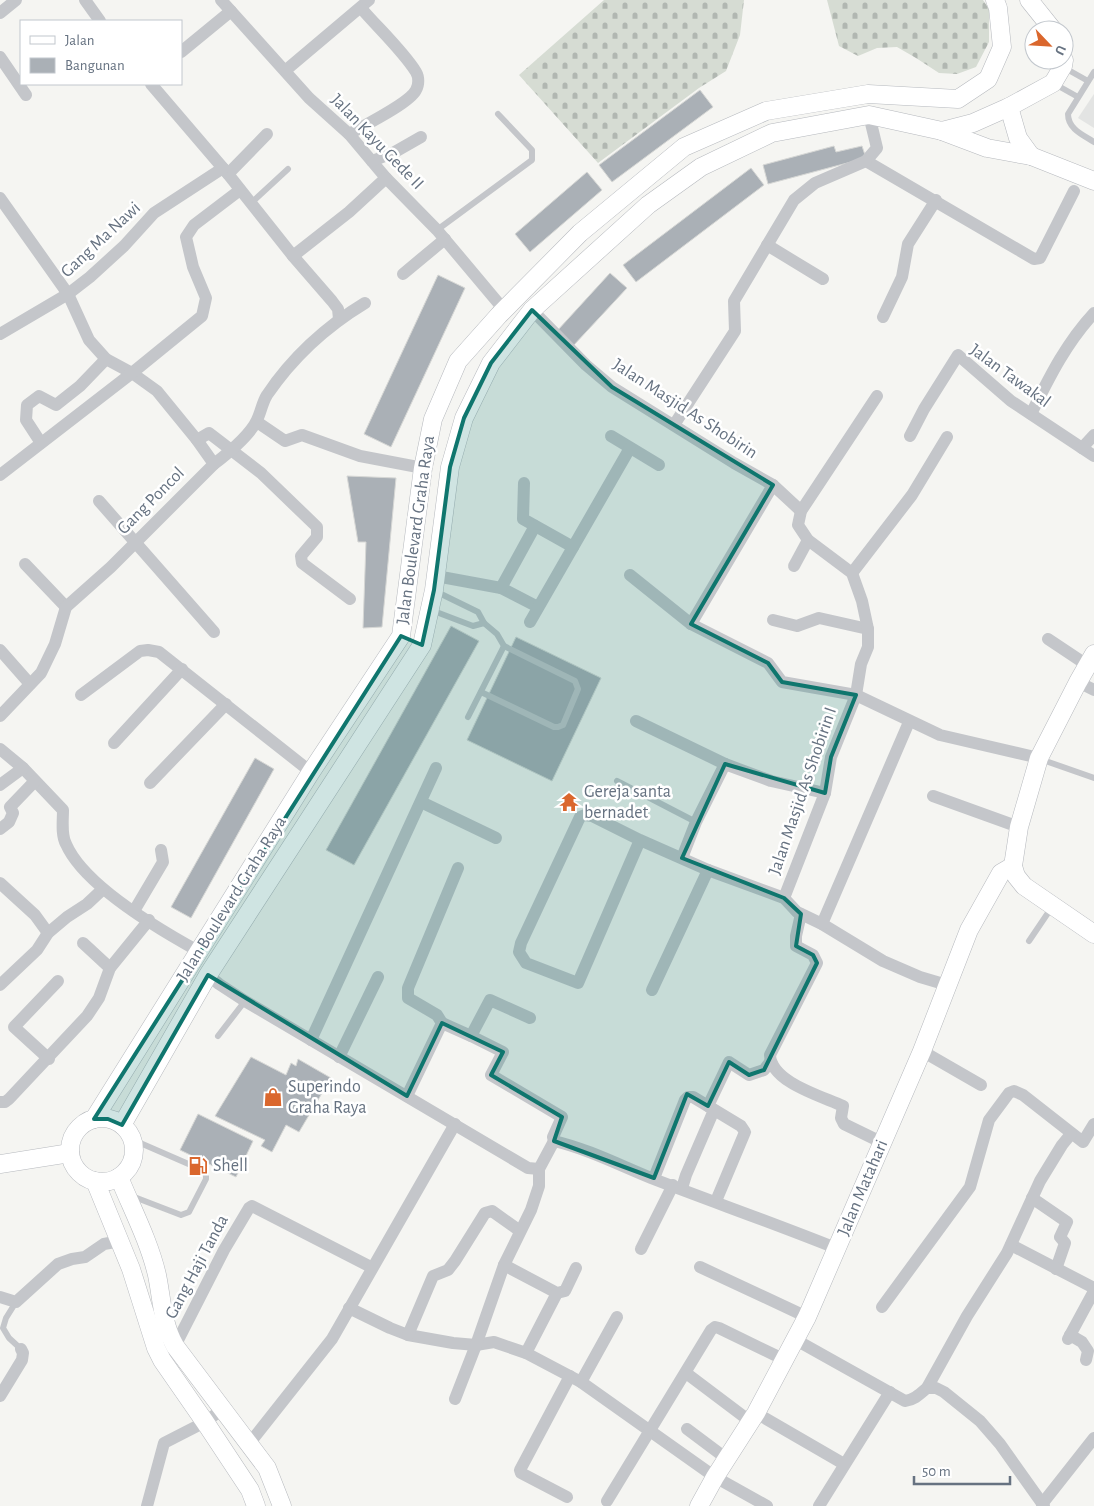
<svg xmlns="http://www.w3.org/2000/svg" width="1094" height="1506" font-family="'Alegreya Sans',sans-serif">
<defs>
<pattern id="cemetery-stones" width="16" height="16" patternUnits="userSpaceOnUse" patternTransform="scale(1.25)"><rect width="16" height="16" fill="#d6dcd3"/><path d="M2 7V4a2 2 0 0 1 4 0v3zM10 15v-3a2 2 0 0 1 4 0v3z" fill="#b1b7b1"/></pattern>
</defs>
<rect width="100%" height="100%" fill="#f5f5f2"/>
<!-- built -->
<polygon fill="#e3e4e3" points="1094,94 1094,128 1078,118"/>
<!-- cemetery -->
<g fill="url(#cemetery-stones)">
<polygon points="604,0 744,0 740,35 726,71 699,88 598,163 519,75"/>
<polygon points="827,0 983,0 989,9 989,42 976,67 957,74 939,73 916,58 897,47 877,48 858,56 839,46"/>
</g>
<!-- building -->
<g fill="#aab0b6" stroke="#d6d7d5">
<polygon points="700,90 713,107 612,182 599,165"/>
<polygon points="834,146 836,152 862,146 866,158 768,184 763,165"/>
<polygon points="751,168 764,185 636,282 623,265"/>
<polygon points="587,172 602,190 530,252 515,234"/>
<polygon points="610,273 627,288 573,346 557,331"/>
<polygon points="438,275 465,288 391,447 364,434"/>
<polygon points="347,476 396,478 382,627 363,628 366,542 358,542"/>
<polygon points="451,626 479,641 354,865 326,850"/>
<polygon points="516,637 601,678 552,781 467,740"/>
<polygon points="255,758 274,769 191,918 171,907"/>
<polygon points="251,1057 286,1075 291,1063 296,1066 298,1059 331,1078 299,1132 286,1125 272,1152 261,1146 265,1140 215,1116"/>
<polygon points="198,1114 253,1141 236,1177 180,1150"/>
</g>
<g fill="none" stroke-linecap="round" stroke-linejoin="round">
<!-- secondary casing -->
<g stroke="#b6b9be" stroke-width="19">
<g id="secondary">
<polyline points="1029,0 1053,30"/>
<polyline points="1009,107 1018,138 1031,156"/>
<polyline points="942,131 987,148 1031,156 1094,181"/>
<polyline points="1094,654 1078,682 1039,758 1019,827 1013,866 1016,876 1024,886 1094,934"/>
<circle cx="102" cy="1150" r="32"/>
<polyline points="94,1119 311,772 401,636 423,468 433,419 458,361 499,315 580,233 684,147 766,111 868,94 958,99 988,79 1002,47 998,8 995,0"/>
<polyline points="122,1125 208,975 422,645 434,590 450,467 464,418 491,363 532,310 648,205 701,167 772,133 869,115 942,131 973,123 1009,107 1053,83 1063,66 1064,60"/>
<polyline points="0,1164 70,1153"/>
<path d="M119,1177C132,1209 149,1241 157,1275C162,1299 162,1323 175,1346L267,1468L282,1506"/>
<polyline points="95,1181 131,1269 156,1348 162,1360 205,1422 250,1490 256,1506"/>
<polyline points="699,1506 715,1477 756,1413 807,1317 922,1051 969,930 1001,873 1013,866"/>
</g>
</g>
<!-- lane -->
<g stroke="#c4c6ca" stroke-width="6">
<polyline points="1063,67 1088,81"/>
<path d="M1094,72L1068,114C1068,129 1083,135 1094,142"/>
<polyline points="1053,83 1078,97"/>
<polyline points="250,204 288,169"/>
<polyline points="437,230 532,160 532,150 498,114"/>
<polyline points="435,591 478,612 484,623 497,634 504,646 575,681 578,689 563,725 558,727 554,727 481,692"/>
<polyline points="431,610 473,626 484,623"/>
<polyline points="468,717 504,646"/>
<polyline points="1040,759 1094,778"/>
<polyline points="617,781 696,822"/>
<polyline points="1029,941 1052,907"/>
<polyline points="218,1036 245,1001"/>
<polyline points="129,1195 181,1215 189,1212 206,1179 206,1174 200,1169 131,1139"/>
<polyline points="16,1302 6,1318 3,1328 9,1338 21,1349"/>
</g>
<!-- street -->
<g stroke="#c4c6ca" stroke-width="12">
<polyline points="85,0 100,21"/>
<polyline points="221,0 309,98 349,134 386,178 437,230 505,311"/>
<polyline points="0,13 16,0"/>
<polyline points="181,52 231,11"/>
<polyline points="0,57 26,95"/>
<polyline points="286,70 369,0"/>
<polyline points="151,84 228,174 293,256 332,301 338,309 339,319"/>
<polyline points="869,115 877,148 866,161 1034,259 1040,258 1074,191"/>
<path d="M349,134C363,126 410,103 416,90C419,85 419,77 416,72C403,51 377,27 361,8"/>
<polyline points="372,161 393,153 421,137"/>
<polyline points="228,174 267,134"/>
<polyline points="0,198 68,294 89,340 106,359 132,373 157,391 197,440 214,464"/>
<polyline points="767,245 823,279"/>
<polyline points="293,256 349,212 386,178"/>
<polyline points="403,274 445,239"/>
<polyline points="532,310 586,365 612,387 734,463 773,485 801,511"/>
<polyline points="883,317 902,277 908,244 936,200"/>
<polyline points="0,334 68,294 90,277 124,246 154,213 223,168"/>
<path d="M1031,414C1049,378 1066,343 1094,313"/>
<polyline points="257,422 285,441 302,435 360,456 423,468"/>
<polyline points="674,425 735,331 734,301 794,200 815,183 866,161"/>
<polyline points="611,436 659,465"/>
<polyline points="910,436 924,409 958,355 1011,401 1094,456"/>
<polyline points="197,440 209,433 261,473 317,527 317,537 301,556 302,563 350,599"/>
<polyline points="41,443 26,420 27,405 39,396 56,405 80,386 106,359"/>
<polyline points="1082,448 1094,435"/>
<polyline points="0,475 132,373 202,316 206,298 193,267 186,237 194,225 240,190"/>
<polyline points="524,483 523,519 573,547"/>
<polyline points="99,501 214,632"/>
<polyline points="25,564 66,607"/>
<polyline points="794,566 808,540"/>
<polyline points="852,573 912,495 947,437"/>
<polyline points="630,575 691,624 768,663 782,682 856,695 940,735 1039,758"/>
<polyline points="436,576 501,588 538,607"/>
<polyline points="501,588 535,526"/>
<polyline points="773,620 797,626 819,618 868,629"/>
<polyline points="530,622 630,448"/>
<polyline points="691,624 773,485"/>
<polyline points="1048,639 1087,665"/>
<polyline points="0,650 30,684"/>
<polyline points="1078,682 1094,690"/>
<polyline points="81,695 140,651 148,650 159,652 311,772"/>
<path d="M0,716L41,673L55,644L66,607L111,567L214,464C227,454 250,435 257,420C261,412 262,403 267,395C292,358 327,326 365,303"/>
<polyline points="636,721 725,764 696,822 682,858"/>
<polyline points="114,743 182,669"/>
<path d="M0,749L23,768L63,810C63,820 61,835 66,844C84,886 160,930 200,952"/>
<polyline points="725,764 771,781 825,793"/>
<polyline points="150,783 226,704"/>
<polyline points="0,785 23,768"/>
<polyline points="933,796 1019,827"/>
<polyline points="421,802 496,838"/>
<polyline points="0,829 9,822 13,813 10,807 35,781"/>
<polyline points="640,840 578,983 526,963 519,952 521,943 580,817 585,815 592,816 640,840 708,870 784,898 797,912 822,924 883,961 920,977 947,985"/>
<polyline points="0,883 35,915 48,933"/>
<polyline points="784,898 825,793 831,757 856,695 861,664 868,647 868,629 862,601 852,573 808,540 798,525 801,511 877,396"/>
<polyline points="134,911 163,862 161,850"/>
<path d="M801,914L796,936V946L813,955L817,963L770,1055C771,1082 821,1096 843,1106L841,1118L844,1124L883,1143"/>
<polyline points="822,924 909,722"/>
<polyline points="83,943 110,968"/>
<path d="M208,975L219,984L245,1001L528,1168L539,1169L554,1141C588,1149 619,1165 651,1178C713,1202 776,1224 838,1249"/>
<polyline points="0,985 37,950 48,933 67,917 87,904 103,889"/>
<polyline points="652,990 708,870"/>
<polyline points="442,1023 471,1036 490,1000 530,1018"/>
<polyline points="471,1036 503,1052 491,1075 562,1117 553,1137 554,1141"/>
<polyline points="311,1040 436,768"/>
<polyline points="922,1051 981,1085"/>
<polyline points="339,1057 378,977"/>
<polyline points="49,1059 14,1027 58,981"/>
<polyline points="407,1096 442,1023 437,1015 408,998 408,988 458,868"/>
<polyline points="0,1102 5,1102 9,1099 87,1016 99,998 110,968 149,920"/>
<polyline points="708,1106 729,1062 749,1075 764,1070 770,1062"/>
<polyline points="654,1178 685,1100 688,1097 693,1097 741,1126 745,1132 716,1201"/>
<polyline points="682,1188 686,1175 714,1110"/>
<polyline points="1032,1198 1067,1222 1060,1237 1065,1243 1056,1269"/>
<polyline points="1011,1245 1094,1288"/>
<polyline points="641,1249 673,1185"/>
<polyline points="504,1265 557,1293 565,1291 576,1268"/>
<polyline points="700,1267 807,1317"/>
<polyline points="0,1297 16,1302 58,1264 72,1259 85,1257 104,1244 120,1241"/>
<polyline points="882,1307 970,1187 989,1120 1009,1093 1014,1091 1023,1095 1083,1142 1094,1124"/>
<polyline points="349,1308 390,1328 408,1335 453,1343 476,1345 494,1342 526,1353 581,1382 715,1477 767,1506"/>
<polyline points="408,1335 433,1276 448,1270 455,1261 485,1213 492,1211 520,1231"/>
<polyline points="1070,1335 1082,1342 1088,1351 1086,1360"/>
<polyline points="1068,1339 1094,1291"/>
<path d="M796,1340L905,1401C914,1400 920,1394 927,1388L967,1316L1007,1253L1040,1181L1062,1145L1071,1134"/>
<polyline points="175,1346 224,1250 249,1208 252,1206 371,1267"/>
<polyline points="526,1353 557,1293"/>
<polyline points="686,1373 751,1422"/>
<polyline points="581,1382 617,1317"/>
<polyline points="927,1388 936,1388 944,1392 980,1421 1000,1444 1044,1506"/>
<polyline points="0,1396 22,1360 23,1353 21,1349"/>
<polyline points="455,1399 476,1345 504,1265 531,1210 539,1186 539,1169"/>
<polyline points="756,1413 844,1464"/>
<polyline points="687,1429 727,1459"/>
<polyline points="249,1444 332,1339 455,1124"/>
<polyline points="567,1497 521,1473 520,1470 570,1376"/>
<polyline points="607,1501 711,1330 715,1327 719,1328 785,1360"/>
<polyline points="1042,1504 1094,1438"/>
<polyline points="147,1506 164,1443 205,1422 223,1409"/>
<polyline points="819,1506 890,1392"/>
</g>
<!-- secondary -->
<use href="#secondary" stroke="#fff" stroke-width="18"/>
</g>
<!-- marked area -->
<path fill="#0f766e" fill-opacity="0.2" stroke="#0f766e" stroke-width="4" stroke-linejoin="round" d="M532,310L612,387L773,485L691,624L768,663L782,682L856,695L831,757L825,793L725,764L682,858L784,898L801,914L796,946L813,955L817,963L764,1070L749,1075L729,1062L708,1106L687,1094L654,1178L554,1141L562,1117L491,1075L503,1052L442,1023L407,1096L208,975L122,1125L108,1119H94L401,636L422,645L434,590L450,467L464,418L491,363Z"/>
<!-- icons -->
<defs>
<g id="temple-bare" transform="scale(1.5)"><path d="M0-6L5-2H3V0L6.5 2.5H4V6H1.5V3h-3V6H-4V2.5H-6.5L-3 0V-2H-5Z" fill="#da672d" stroke="#fff" stroke-width="2.5" paint-order="stroke"/></g>
<g id="shop-bare" transform="scale(1.5)"><path d="M-5-2.5h2.3a2.7 3.5 0 0 1 5.4 0H5L5.5 6h-11ZM-1.5-2.5h3a1.5 2.3 0 0 0-3 0Z" fill="#da672d" stroke="#fff" stroke-width="2.5" paint-order="stroke"/></g>
<g id="fuel-bare" transform="scale(1.5)"><path d="M-5.5-6h7V0h2V4h1.3V-2.5L3-4.5l.8-.8L6-3V5H2.5V1h-1V6h-7ZM-4.2-4.7v3.2H.2V-4.7Z" fill="#da672d" stroke="#fff" stroke-width="2.5" paint-order="stroke"/></g>
</defs>
<g fill-rule="evenodd">
<use href="#temple-bare" x="569" y="802"/>
<use href="#shop-bare" x="273" y="1097"/>
<use href="#fuel-bare" x="198" y="1166"/>
</g>
<g text-anchor="middle" dominant-baseline="central" stroke-width="5" stroke-linejoin="round" paint-order="stroke">
<!-- street labels -->
<g font-size="18" fill="#667281" stroke="#fff">
<text transform="translate(377 142) rotate(46)">Jalan Kayu Gede II</text>
<text transform="translate(101 240) rotate(-43)">Gang Ma Nawi</text>
<text transform="translate(1010 376) rotate(36)">Jalan Tawakal</text>
<text transform="translate(685 409) rotate(33)">Jalan Masjid As Shobirin</text>
<text transform="translate(151 501) rotate(-45)">Gang Poncol</text>
<text transform="translate(416 530) rotate(-82)">Jalan Boulevard Graha Raya</text>
<text transform="translate(803 791) rotate(-71)">Jalan Masjid As Shobirin I</text>
<text transform="translate(232 899) rotate(-58)">Jalan Boulevard Graha Raya</text>
<text transform="translate(863 1188) rotate(-67)">Jalan Matahari</text>
<text transform="translate(197 1267) rotate(-62)">Gang Haji Tanda</text>
</g>
<!-- poi labels -->
<g font-size="18" fill="#667281" stroke="#fff" text-anchor="start">
<text x="584" y="792">Gereja santa<tspan x="584" dy="21">bernadet</tspan></text>
<text x="288" y="1087">Superindo<tspan x="288" dy="21">Graha Raya</tspan></text>
<text x="213" y="1166">Shell</text>
</g>
</g>
<!-- legend -->
<rect x="20" y="20" width="162" height="65" fill="#ffffff" stroke="#c2c7cd"/>
<rect x="30" y="36" width="25" height="8" fill="#ffffff" stroke="#c2c7cd"/>
<text x="65" y="45" font-size="15" fill="#667281">Jalan</text>
<rect x="30" y="58" width="25" height="15" fill="#aab0b6" stroke="#c2c7cd"/>
<text x="65" y="70" font-size="15" fill="#667281">Bangunan</text>
<!-- north arrow -->
<g transform="translate(1049 45) rotate(115)"><circle r="24" fill="#ffffff" stroke="#c2c7cd"/>
<path d="M0-4L9 19L0 12L-9 19Z" fill="#da672d"/>
<text y="-8" font-size="14" font-weight="bold" text-anchor="middle" fill="#667281">U</text>
</g>
<!-- scale -->
<path d="M914 1476v8h96v-8" fill="none" stroke="#667281" stroke-width="2.5"/>
<text x="922" y="1476" font-size="15" fill="#667281" stroke="#ffffff" stroke-width="4" paint-order="stroke">50 m</text>
</svg>
